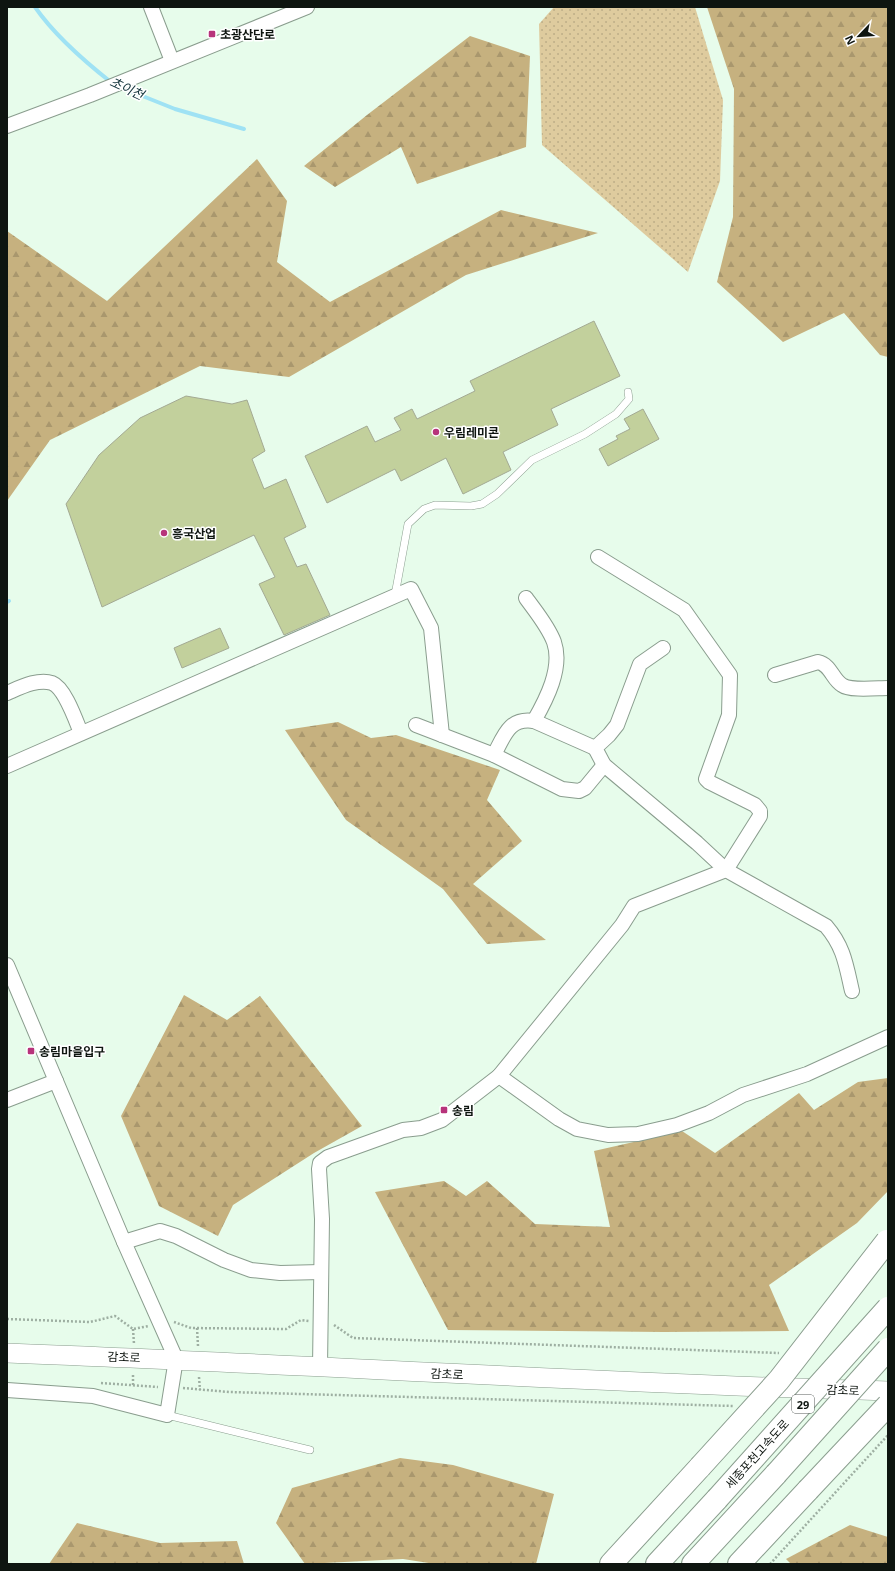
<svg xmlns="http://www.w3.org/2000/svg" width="895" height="1571" font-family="'Noto Sans','Noto Sans KR',sans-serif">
<defs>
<pattern id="grass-dots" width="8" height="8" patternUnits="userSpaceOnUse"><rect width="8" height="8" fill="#decb9e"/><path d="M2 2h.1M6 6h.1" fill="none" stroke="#bdad87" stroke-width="1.8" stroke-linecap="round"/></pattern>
<pattern id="forest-firs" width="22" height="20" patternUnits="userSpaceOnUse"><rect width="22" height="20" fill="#c6b17f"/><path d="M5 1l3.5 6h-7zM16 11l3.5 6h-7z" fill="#a9976d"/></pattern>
</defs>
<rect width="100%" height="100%" fill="#e7fceb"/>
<!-- grass -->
<polygon fill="url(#grass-dots)" points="554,7 695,7 723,100 720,181 688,272 542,145 539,24"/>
<!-- forest -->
<g fill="url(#forest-firs)">
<polygon points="707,7 888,7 888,357 880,355 844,313 783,342 717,282 733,217 734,89"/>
<polygon points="470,36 530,56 526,147 417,184 401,147 335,187 304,166 367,115"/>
<polygon points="257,159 287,201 277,262 330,302 501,210 598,233 466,275 289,377 200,366 50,440 7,501 7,231 107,301"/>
<polygon points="338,722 371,738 396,735 500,770 487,800 522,841 473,884 546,940 487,944 443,889 346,820 285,730"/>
<polygon points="184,995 227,1020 260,996 362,1126 314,1153 233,1205 218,1236 159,1206 121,1116"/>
<polygon points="888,1078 888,1191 857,1223 769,1285 789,1331 664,1332 448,1330 375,1192 444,1181 466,1196 487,1181 535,1224 610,1227 594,1151 682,1131 715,1153 799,1093 814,1110 858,1082"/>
<polygon points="400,1458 453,1465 554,1494 536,1564 435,1564 403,1559 305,1564 276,1523 292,1488"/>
<polygon points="77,1523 160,1543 237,1541 244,1564 49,1564"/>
<polygon points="850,1525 888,1537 888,1564 791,1564 786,1559"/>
</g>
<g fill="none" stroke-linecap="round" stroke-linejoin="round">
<!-- stream -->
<g stroke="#9fe2f4" stroke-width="4">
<path d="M35,7C55,36 84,61 112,83"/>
<polyline points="120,87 175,109 244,129"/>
<polyline points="7,602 9,601"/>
</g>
</g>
<!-- building -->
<g fill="#c2d09c" stroke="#a3a993">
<polygon points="594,321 620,376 551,409 558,425 503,452 511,470 463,494 446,458 401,481 395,469 327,503 305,456 367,426 375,442 401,430 394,418 412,409 417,419 475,391 470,381"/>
<polygon points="186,396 232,404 247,400 265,451 252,459 264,489 286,479 306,527 284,538 297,567 306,564 330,615 284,635 259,584 275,577 254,535 102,607 66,504 99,455 140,418"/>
<polygon points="643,409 659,439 608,466 599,449 618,439 616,436 630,429 624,419"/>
<polygon points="220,628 229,648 182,668 174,648"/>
</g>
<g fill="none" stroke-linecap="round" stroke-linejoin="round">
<!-- lane casing -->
<g stroke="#8a9d8e" stroke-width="8">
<g id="lane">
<polyline points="395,595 408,524 424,509 435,505 471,506 482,504 497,494 532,460 585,434 616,414 629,399 628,392"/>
<polyline points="167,1415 310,1450"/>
</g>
</g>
<!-- street casing -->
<g stroke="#8a9d8e" stroke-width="16">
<g id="street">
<polyline points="151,7 172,61"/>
<polyline points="7,126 90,95 307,7"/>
<path d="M663,648L640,664L617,725L609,735L595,748L604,765L697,843L726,870L826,926C844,947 846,965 852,991"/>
<path d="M775,675L818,662C831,665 832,679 842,685C850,691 877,688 888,688"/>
<path d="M7,693C19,688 38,678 52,683C65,688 76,721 81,733"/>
<polyline points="534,721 595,748"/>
<polyline points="416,725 494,755 562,789 579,791 585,788 604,765"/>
<path d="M494,755C504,736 509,717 534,721C546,700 563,668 554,642C548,626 536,612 526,598"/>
<polyline points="7,766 411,589 431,628 442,735"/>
<polyline points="7,965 124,1242 176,1359 167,1415 93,1396 7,1390"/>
<polyline points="499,1076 622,925 634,906 726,870 760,816 760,811 755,805 709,782 706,779 729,715 730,675 684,610 598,557"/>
<polyline points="7,1100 56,1081"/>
<polyline points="124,1242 160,1231 176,1236 224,1260 251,1270 280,1273 321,1272"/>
<polyline points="320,1367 322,1219 319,1169 320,1163 328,1157 403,1130 421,1128 442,1120 499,1076 559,1119 577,1129 608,1135 638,1134 677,1125 709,1113 743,1095 807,1074 888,1037"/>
</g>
</g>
<!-- secondary casing -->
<g stroke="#8a9d8e" stroke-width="20">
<path id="secondary" d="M7,1353C301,1364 594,1383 888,1391"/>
</g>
<!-- highway casing -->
<g stroke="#8a9d8e" stroke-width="24">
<g id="highway">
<polyline points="611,1564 700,1467"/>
<polyline points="657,1564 717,1499"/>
<polyline points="693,1564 776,1474"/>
<polyline points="739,1564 808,1490"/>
</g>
</g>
<!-- path -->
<g stroke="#9eafa2" stroke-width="2.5" stroke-dasharray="2 2" stroke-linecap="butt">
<polyline points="7,1319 90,1322 115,1316 133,1329 149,1326"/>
<polyline points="174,1322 191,1328 286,1329 301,1320 309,1321"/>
<polyline points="334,1325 353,1338 779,1353"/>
<polyline points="197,1328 198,1346"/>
<polyline points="133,1329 134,1344"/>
<polyline points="199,1377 200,1390"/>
<polyline points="101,1383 158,1387"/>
<polyline points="133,1385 133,1373"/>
<polyline points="183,1388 229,1392 734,1406"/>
<polyline points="770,1564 888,1435"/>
</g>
<!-- lane -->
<use href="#lane" stroke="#fff" stroke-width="7"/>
<!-- street -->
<use href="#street" stroke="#fff" stroke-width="14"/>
<!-- secondary -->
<use href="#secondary" stroke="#fff" stroke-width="19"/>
<!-- highway -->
<use href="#highway" stroke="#fff" stroke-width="22"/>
<!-- highway-bridge casing -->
<g stroke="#8a9d8e" stroke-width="24" stroke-linecap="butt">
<g id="highway-bridge">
<polyline points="700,1467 779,1380 887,1241"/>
<polyline points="776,1474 888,1349"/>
<polyline points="808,1490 888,1405"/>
<polyline points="717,1499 888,1308"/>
</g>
</g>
<!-- highway-bridge -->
<use href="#highway-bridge" stroke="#fff" stroke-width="22"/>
</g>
<!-- markers -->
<g fill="#b7337b" stroke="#fff" stroke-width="1.5">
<rect x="208" y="30" width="8" height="8" rx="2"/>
<circle cx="436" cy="432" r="4"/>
<circle cx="164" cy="533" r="4"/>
<rect x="27" y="1047" width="8" height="8" rx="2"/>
<rect x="440" y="1106" width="8" height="8" rx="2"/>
</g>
<g text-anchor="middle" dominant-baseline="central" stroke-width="3" stroke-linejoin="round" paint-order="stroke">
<!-- shield labels -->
<rect fill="#fff" stroke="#565b58" stroke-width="1" x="792" y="1395" width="22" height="18" rx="3"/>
<g font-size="11" font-weight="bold" fill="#0e1510">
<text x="803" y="1404">29</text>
</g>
<!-- poi labels -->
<g font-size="12" font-weight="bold" fill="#0e1510" stroke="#fff" text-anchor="start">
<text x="220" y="34">초광산단로</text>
<text x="444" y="432">우림레미콘</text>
<text x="172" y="533">흥국산업</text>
<text x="39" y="1051">송림마을입구</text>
<text x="452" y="1110">송림</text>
</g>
<!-- street labels -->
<g font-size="12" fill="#0e1510" stroke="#fff">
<text transform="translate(124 1357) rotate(2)">감초로</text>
<text transform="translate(447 1374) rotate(3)">감초로</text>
<text transform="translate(843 1390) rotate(2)">감초로</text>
<text transform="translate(757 1454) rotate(-48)">세종포천고속도로</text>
</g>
<!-- water labels -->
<g font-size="13" font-style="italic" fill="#12333b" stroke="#fff">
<text transform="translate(127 88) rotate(25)">초이천</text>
</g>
</g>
<!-- border -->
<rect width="895" height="1571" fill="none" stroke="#0e1510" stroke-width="16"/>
<!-- north arrow -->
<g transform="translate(859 36) rotate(245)" stroke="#ffffff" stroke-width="3" paint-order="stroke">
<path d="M0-3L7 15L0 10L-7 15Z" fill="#0e1510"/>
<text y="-6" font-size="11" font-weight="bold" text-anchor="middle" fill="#0e1510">N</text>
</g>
</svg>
